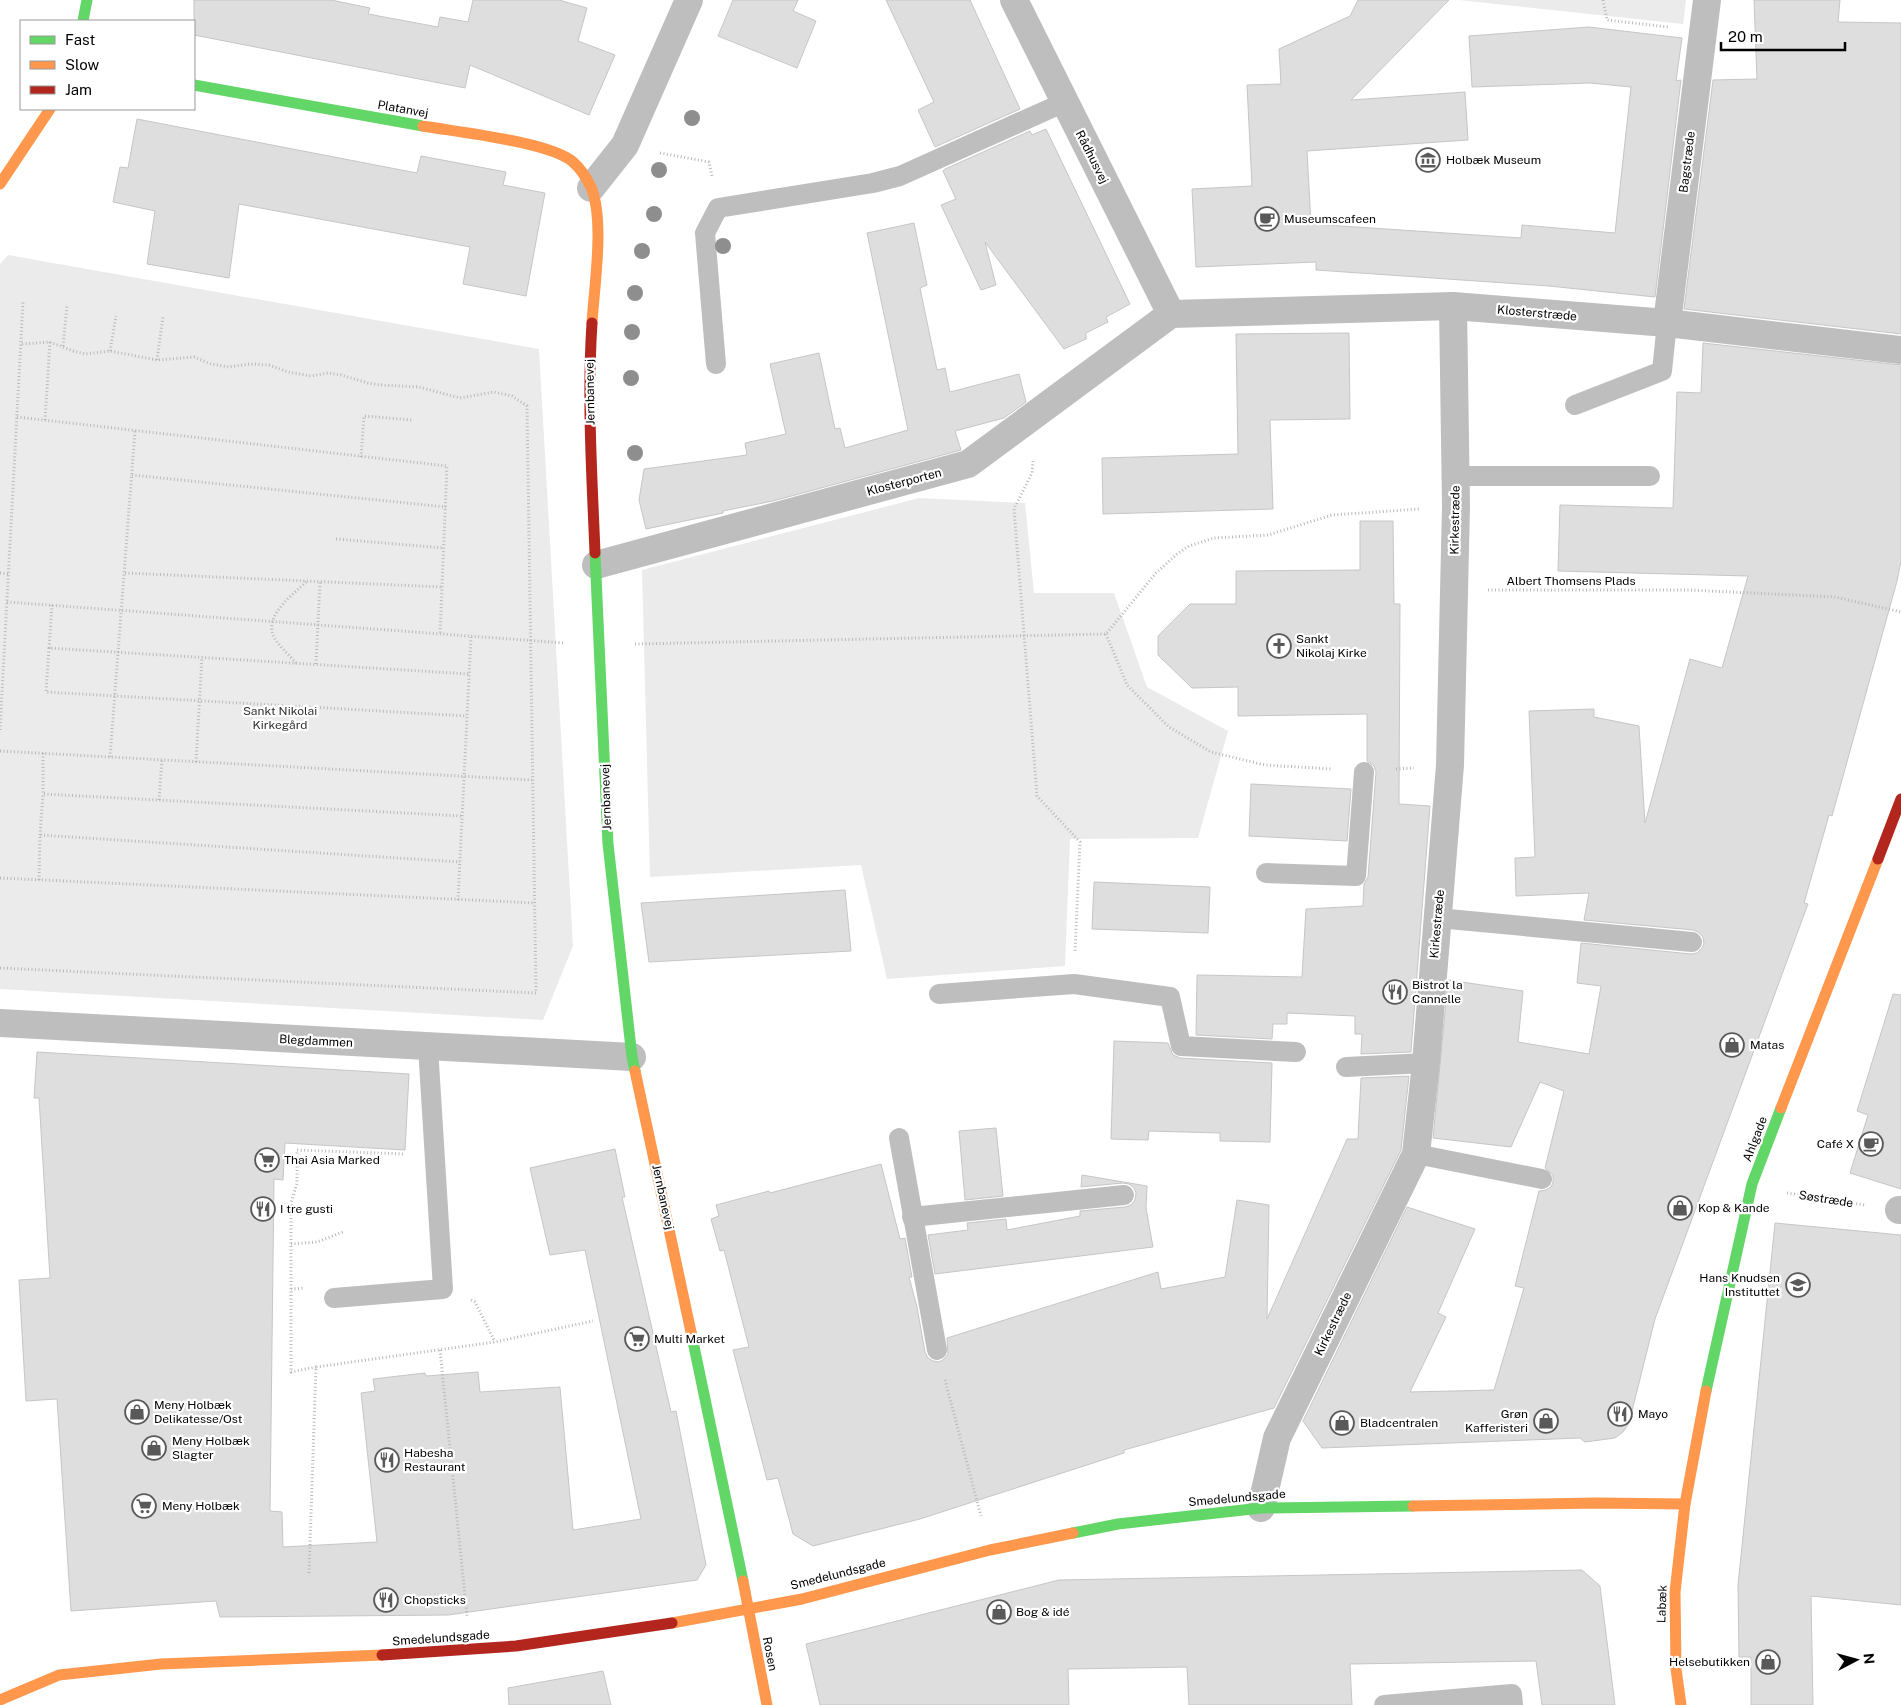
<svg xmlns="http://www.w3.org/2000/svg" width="1901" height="1705" font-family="'Public Sans',sans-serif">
<rect width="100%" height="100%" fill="#fff"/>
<!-- green -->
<g fill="#ebebeb">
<polygon points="1459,0 1686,0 1683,24"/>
<polygon points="8,255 539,349 573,946 543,1020 0,989 0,264"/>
<polygon points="919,498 1025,503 1034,593 1114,593 1147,687 1228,731 1198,838 1070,839 1065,966 887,979 861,865 650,877 642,570"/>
</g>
<!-- building -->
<g fill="#dedede" stroke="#c6c6c6">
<polygon points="194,0 331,0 370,8 368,14 438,27 440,17 468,22 473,0 559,0 587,8 578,41 615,55 589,115 470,65 465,88 194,35"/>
<polygon points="733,0 798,0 793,11 816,21 797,68 718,36"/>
<polygon points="886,0 970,0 1020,109 935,147 918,110 934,102"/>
<polygon points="1358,0 1449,0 1351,100 1465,92 1468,140 1307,151 1311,224 1521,238 1522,225 1615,233 1631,87 1590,83 1472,87 1469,36 1589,27 1682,38 1676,81 1681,80 1655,297 1549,286 1316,270 1316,262 1196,267 1192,189 1252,186 1247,85 1281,84 1279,49 1350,16"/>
<polygon points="1754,0 1840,0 1838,22 1901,23 1901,334 1684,309 1713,80 1757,79"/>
<polygon points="137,119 417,173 421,156 506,172 503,185 545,193 526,296 463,284 470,247 239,204 229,278 147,264 155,211 113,202 120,167 128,168"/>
<polygon points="1046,129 1130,304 1106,317 1108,322 1086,333 1086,339 1064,349 985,242 996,285 981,290 941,205 956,199 943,171 945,169 1030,131 1032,135"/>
<polygon points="914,223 927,285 920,288 937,370 945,368 950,392 1019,374 1026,402 1004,418 955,431 961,450 773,501 723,511 723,513 646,529 639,500 644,469 747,455 745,443 786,434 770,364 819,353 835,429 840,428 845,448 908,430 867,233"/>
<polygon points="1349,333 1350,419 1270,420 1273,509 1103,514 1102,458 1238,454 1236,334"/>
<polygon points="1703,343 1901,365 1901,561 1897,581 1832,816 1829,815 1804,903 1808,904 1655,1319 1629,1423 1623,1432 1615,1438 1585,1442 1580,1438 1322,1448 1303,1421 1407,1207 1475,1229 1438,1313 1446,1317 1410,1392 1494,1390 1524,1288 1515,1286 1539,1191 1546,1190 1551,1187 1553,1182 1553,1175 1545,1168 1564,1091 1540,1082 1511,1147 1433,1138 1448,980 1523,991 1518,1042 1589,1054 1601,986 1577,983 1581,943 1691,954 1697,953 1702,948 1704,944 1703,937 1698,932 1693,930 1584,920 1589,893 1516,896 1515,858 1535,857 1529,711 1594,709 1594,717 1639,726 1645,823 1690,659 1722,668 1748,576 1558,571 1560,505 1673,508 1677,392 1701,393"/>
<polygon points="1360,521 1393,521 1394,604 1400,604 1399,804 1430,806 1411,1052 1361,1054 1362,1034 1355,1034 1355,1016 1287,1013 1287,1024 1273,1024 1272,1039 1196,1035 1197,975 1302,977 1306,909 1363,906 1364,884 1368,877 1376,772 1374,766 1367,761 1367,714 1238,716 1238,687 1192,688 1158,655 1158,636 1190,604 1236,604 1236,571 1360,570"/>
<polygon points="1251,784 1351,789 1347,841 1249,836"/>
<polygon points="1094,882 1210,887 1208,933 1092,929"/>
<polygon points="845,890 851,951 649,962 641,903"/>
<polygon points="1893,994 1901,995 1901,1189 1850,1173 1868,1115 1857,1111"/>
<polygon points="1114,1041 1168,1043 1173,1055 1180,1058 1272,1063 1270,1142 1220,1141 1220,1133 1149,1131 1148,1140 1111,1139"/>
<polygon points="37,1052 409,1074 405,1150 285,1143 283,1180 274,1179 270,1511 282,1512 283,1547 377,1542 361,1393 375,1391 373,1379 425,1373 426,1376 478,1372 480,1392 560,1387 573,1530 641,1519 585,1250 550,1255 530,1168 615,1149 625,1197 622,1197 671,1412 676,1411 706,1565 697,1580 448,1615 220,1617 216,1601 71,1611 57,1399 26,1401 19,1280 50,1278 39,1098 34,1098"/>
<polygon points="1409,1076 1401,1150 1274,1408 1124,1450 1124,1453 920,1519 813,1546 793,1534 778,1478 767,1480 733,1350 749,1347 724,1250 720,1251 711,1219 719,1216 716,1205 769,1191 770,1193 881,1164 900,1239 905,1238 912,1277 909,1277 917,1307 925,1352 928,1358 933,1361 939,1362 944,1359 948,1354 947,1338 1158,1272 1161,1289 1225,1277 1237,1200 1269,1205 1267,1319 1347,1139 1358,1139 1361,1078"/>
<polygon points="996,1128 1003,1196 965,1200 959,1131"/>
<polygon points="1082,1175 1147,1186 1146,1208 1153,1247 935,1274 928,1235 968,1230 967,1223 1006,1219 1007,1230 1080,1216 1080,1211 1125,1207 1131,1205 1135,1200 1136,1193 1134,1188 1129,1184 1123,1183 1081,1187"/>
<polygon points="1775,1223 1901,1235 1901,1605 1811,1596 1813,1705 1751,1705 1751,1657 1739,1657 1738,1585"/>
<polygon points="1582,1570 1600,1586 1615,1705 1542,1705 1536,1661 1350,1664 1352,1705 1189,1705 1187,1667 1068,1669 1069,1705 820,1705 806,1644 1059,1580"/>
<polygon points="603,1671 611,1705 509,1705 508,1688"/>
</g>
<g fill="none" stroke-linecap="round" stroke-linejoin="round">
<!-- path -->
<g stroke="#b9b9b9" stroke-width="3" stroke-dasharray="1 2.5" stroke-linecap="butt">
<polyline points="1603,0 1607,20 1668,27"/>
<polyline points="660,153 709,162 712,176"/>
<polyline points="63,346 67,305"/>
<polyline points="110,351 116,316"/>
<polyline points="157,360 163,316"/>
<polyline points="17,417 447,466 440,635"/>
<polyline points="45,420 50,342"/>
<polyline points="361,457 364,416 412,420"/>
<polyline points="1033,461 1032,473 1014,509 1037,796 1080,842 1075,952"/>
<polyline points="132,475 446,507"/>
<polyline points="336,539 444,548"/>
<polyline points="0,573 9,574"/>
<polyline points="125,573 442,587"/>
<polyline points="1488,590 1689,590 1835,597 1901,612"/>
<polyline points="7,602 564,643"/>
<polyline points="52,605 49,648 469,674"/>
<polyline points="1106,634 1127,685 1169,727 1211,752 1265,765 1332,769"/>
<polyline points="635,644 1106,634 1156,573 1177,554 1189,546 1214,538 1268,535 1332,515 1420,509"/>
<polyline points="49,648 46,692 467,716"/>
<path d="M296,663C290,656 276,643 273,635C265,614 294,594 307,581"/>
<polyline points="316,664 320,582"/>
<polyline points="0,730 23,302"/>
<polyline points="0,751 532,780"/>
<polyline points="43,753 43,794 462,816"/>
<polyline points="110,757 135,431"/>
<polyline points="196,762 202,657"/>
<polyline points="1396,769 1414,768"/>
<polyline points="159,800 162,760"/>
<polyline points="40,835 43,794"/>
<polyline points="0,878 535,903"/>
<polyline points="39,880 40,835 460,862"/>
<polyline points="458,900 471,637"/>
<polyline points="0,968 536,993 527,406 512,396 494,392 460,398 419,387 381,385 368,383 341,375 328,373 311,376 288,372 269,365 249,364 229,367 211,364 194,357 157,360 110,351 85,354 73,351 50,342 21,344"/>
<polyline points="1787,1193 1865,1205"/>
<polyline points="291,1244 317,1242 343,1232"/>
<polyline points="291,1289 304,1288"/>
<polyline points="471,1300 475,1302 495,1342"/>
<polyline points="440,1350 467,1616"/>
<polyline points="316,1367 291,1372 291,1203 297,1183 297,1150 403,1154"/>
<polyline points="945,1380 981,1516"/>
<polyline points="309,1573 316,1367 495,1342 593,1321"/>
</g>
<!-- lane -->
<g stroke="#bebebe" stroke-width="20">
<polyline points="716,364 705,233 718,208 873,183 900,176 1065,102"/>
<polyline points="1575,405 1662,371 1667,323"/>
<polyline points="1455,476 1650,476"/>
<polyline points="1266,873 1356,876 1364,772"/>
<polyline points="1438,918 1692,942"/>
<polyline points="939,994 1074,984 1170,997 1181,1046 1296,1052"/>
<polyline points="1346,1067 1426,1063"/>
<polyline points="899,1138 937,1350"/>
<polyline points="1416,1154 1542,1179"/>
<polyline points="912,1217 1124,1195"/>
<polyline points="334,1298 443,1289 428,1047"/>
<polyline points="1384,1705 1512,1694 1513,1705"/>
</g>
<!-- street -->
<g stroke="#bebebe" stroke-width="28">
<polyline points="1014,0 1171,314"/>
<polyline points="591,188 625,145 689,0"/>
<polyline points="1171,314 1453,306 1667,323 1901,350"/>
<polyline points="1667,323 1707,0"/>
<polyline points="596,565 968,464 1171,314"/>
<polyline points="0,1023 632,1057"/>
<polyline points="1899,1210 1901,1210"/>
<polyline points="1261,1508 1277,1438 1416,1154 1426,1063 1450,765 1456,506 1453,306"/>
</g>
<!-- fast -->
<g stroke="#63d668" stroke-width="11">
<polyline points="83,21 87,0"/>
<polyline points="194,85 423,126"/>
<polyline points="595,553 608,844 632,1057 635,1071"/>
<polyline points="691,1332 743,1581"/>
<polyline points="1706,1391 1752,1184 1781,1108"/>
<polyline points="1073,1533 1118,1524 1261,1508 1413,1506"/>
</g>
<!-- slow -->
<g stroke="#ff974d" stroke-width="11">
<path d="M423,126C457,132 550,142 573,162C580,168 587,179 591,187C605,221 594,287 592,323"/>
<polyline points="0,184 50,109"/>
<polyline points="635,1071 691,1332"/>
<polyline points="1781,1108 1878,859"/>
<polyline points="1413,1506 1597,1503 1685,1504"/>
<polyline points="743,1581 767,1705"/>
<polyline points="672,1623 802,1599 990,1550 1073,1533"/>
<polyline points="0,1700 59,1675 161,1664 382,1655"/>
<polyline points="1681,1705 1676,1669 1675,1592 1685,1504 1706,1391"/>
</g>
<!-- jam -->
<g stroke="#b3261e" stroke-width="11">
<path d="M592,323C587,400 592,476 595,553"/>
<polyline points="1878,859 1901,799"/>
<polyline points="382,1655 516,1646 672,1623"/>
</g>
</g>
<!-- trees -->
<g fill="#8e8e8e">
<circle cx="692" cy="118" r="8"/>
<circle cx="659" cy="170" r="8"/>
<circle cx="654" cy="214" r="8"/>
<circle cx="723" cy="246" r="8"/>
<circle cx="642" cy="251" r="8"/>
<circle cx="635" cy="293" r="8"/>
<circle cx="632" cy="332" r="8"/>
<circle cx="631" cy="378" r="8"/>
<circle cx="635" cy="453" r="8"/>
</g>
<!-- icons -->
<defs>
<g id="museum-ring" transform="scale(1.25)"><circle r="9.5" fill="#fff" stroke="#595959" stroke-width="1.5"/><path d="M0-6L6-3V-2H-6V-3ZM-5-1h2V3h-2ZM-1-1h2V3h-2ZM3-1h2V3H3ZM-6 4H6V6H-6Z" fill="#595959"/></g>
<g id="cafe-ring" transform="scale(1.25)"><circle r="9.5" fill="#fff" stroke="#595959" stroke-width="1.5"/><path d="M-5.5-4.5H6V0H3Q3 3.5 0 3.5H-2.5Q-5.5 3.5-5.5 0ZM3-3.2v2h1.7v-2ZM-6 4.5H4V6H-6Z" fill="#595959"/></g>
<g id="church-ring" transform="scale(1.25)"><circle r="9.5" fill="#fff" stroke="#595959" stroke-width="1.5"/><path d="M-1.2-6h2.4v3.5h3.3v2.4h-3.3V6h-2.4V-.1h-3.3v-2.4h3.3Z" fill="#595959"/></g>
<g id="restaurant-ring" transform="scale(1.25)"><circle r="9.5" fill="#fff" stroke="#595959" stroke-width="1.5"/><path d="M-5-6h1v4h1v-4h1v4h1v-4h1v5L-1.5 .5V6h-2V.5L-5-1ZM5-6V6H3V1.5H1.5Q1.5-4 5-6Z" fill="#595959"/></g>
<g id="shop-ring" transform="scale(1.25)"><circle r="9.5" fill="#fff" stroke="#595959" stroke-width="1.5"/><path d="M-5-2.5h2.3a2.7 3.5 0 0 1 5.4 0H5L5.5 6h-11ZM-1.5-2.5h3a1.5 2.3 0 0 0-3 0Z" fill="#595959"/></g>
<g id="supermarket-ring" transform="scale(1.25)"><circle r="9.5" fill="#fff" stroke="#595959" stroke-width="1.5"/><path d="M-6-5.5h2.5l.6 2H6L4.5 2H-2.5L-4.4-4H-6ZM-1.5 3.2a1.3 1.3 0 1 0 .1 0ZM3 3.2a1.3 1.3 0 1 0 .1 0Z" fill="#595959"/></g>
<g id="school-ring" transform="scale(1.25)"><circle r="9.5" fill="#fff" stroke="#595959" stroke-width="1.5"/><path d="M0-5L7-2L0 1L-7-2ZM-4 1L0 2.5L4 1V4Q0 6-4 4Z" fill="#595959"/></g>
</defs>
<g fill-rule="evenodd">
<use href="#museum-ring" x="1428" y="160"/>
<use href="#cafe-ring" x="1267" y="219"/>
<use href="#church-ring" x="1279" y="646"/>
<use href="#restaurant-ring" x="1395" y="992"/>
<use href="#shop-ring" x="1732" y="1045"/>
<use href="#cafe-ring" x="1871" y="1144"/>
<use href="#supermarket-ring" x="267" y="1160"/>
<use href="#shop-ring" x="1680" y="1208"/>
<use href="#restaurant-ring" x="263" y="1209"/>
<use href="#school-ring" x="1798" y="1285"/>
<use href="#supermarket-ring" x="637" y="1339"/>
<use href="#shop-ring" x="137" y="1412"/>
<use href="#restaurant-ring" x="1620" y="1414"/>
<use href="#shop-ring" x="1546" y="1421"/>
<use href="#shop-ring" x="1342" y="1423"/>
<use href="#shop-ring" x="154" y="1448"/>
<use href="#restaurant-ring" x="387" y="1460"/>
<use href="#supermarket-ring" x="144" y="1506"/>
<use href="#restaurant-ring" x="386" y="1600"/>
<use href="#shop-ring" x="999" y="1612"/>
<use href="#shop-ring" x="1768" y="1662"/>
</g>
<g text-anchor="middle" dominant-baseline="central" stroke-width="4.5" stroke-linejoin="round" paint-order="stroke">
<!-- street labels -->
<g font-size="12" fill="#000" stroke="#fff">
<text transform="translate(403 109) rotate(10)">Platanvej</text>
<text transform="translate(1092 157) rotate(63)">Rådhusvej</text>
<text transform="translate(1687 162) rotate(-83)">Bagstræde</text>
<text transform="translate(1537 313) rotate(5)">Klosterstræde</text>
<text transform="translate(590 392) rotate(-91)">Jernbanevej</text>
<text transform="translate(904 482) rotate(-15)">Klosterporten</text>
<text transform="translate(1455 520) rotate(-89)">Kirkestræde</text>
<text x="1571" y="581">Albert Thomsens Plads</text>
<text transform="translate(606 797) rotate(-92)">Jernbanevej</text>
<text transform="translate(1437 924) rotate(-85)">Kirkestræde</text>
<text transform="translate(316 1041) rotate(3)">Blegdammen</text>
<text transform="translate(1755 1139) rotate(-69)">Ahlgade</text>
<text transform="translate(663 1197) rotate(78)">Jernbanevej</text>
<text transform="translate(1826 1199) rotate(9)">Søstræde</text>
<text transform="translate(1333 1324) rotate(-64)">Kirkestræde</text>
<text transform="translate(1237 1498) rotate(-5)">Smedelundsgade</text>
<text transform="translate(838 1574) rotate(-14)">Smedelundsgade</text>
<text transform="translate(1662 1604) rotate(-88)">Labæk</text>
<text transform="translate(441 1638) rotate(-4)">Smedelundsgade</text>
<text transform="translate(770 1654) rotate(79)">Rosen</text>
</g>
<!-- poi labels -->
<g font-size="12" fill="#000" stroke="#fff" text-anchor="start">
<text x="1446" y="160">Holbæk Museum</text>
<text x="1284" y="219">Museumscafeen</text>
<text x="1296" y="639">Sankt<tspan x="1296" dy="14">Nikolaj Kirke</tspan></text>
<text x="1412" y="985">Bistrot la<tspan x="1412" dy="14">Cannelle</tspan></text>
<text x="1750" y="1045">Matas</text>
<text x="1854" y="1144" text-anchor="end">Café X</text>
<text x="284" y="1160">Thai Asia Marked</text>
<text x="1698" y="1208">Kop &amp; Kande</text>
<text x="280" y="1209">I tre gusti</text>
<text x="1780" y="1278" text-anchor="end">Hans Knudsen<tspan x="1780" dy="14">Instituttet</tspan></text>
<text x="654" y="1339">Multi Market</text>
<text x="154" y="1405">Meny Holbæk<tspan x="154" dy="14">Delikatesse/Ost</tspan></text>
<text x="1528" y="1414" text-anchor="end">Grøn<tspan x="1528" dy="14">Kafferisteri</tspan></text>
<text x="1638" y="1414">Mayo</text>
<text x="1360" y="1423">Bladcentralen</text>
<text x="172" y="1441">Meny Holbæk<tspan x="172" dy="14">Slagter</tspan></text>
<text x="404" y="1453">Habesha<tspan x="404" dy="14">Restaurant</tspan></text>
<text x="162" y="1506">Meny Holbæk</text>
<text x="404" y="1600">Chopsticks</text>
<text x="1016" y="1612">Bog &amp; idé</text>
<text x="1750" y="1662" text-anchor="end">Helsebutikken</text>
</g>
<!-- park labels -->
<g font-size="12" fill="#313131" stroke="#fff">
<text x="280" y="711">Sankt Nikolai<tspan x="280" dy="14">Kirkegård</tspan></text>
</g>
</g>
<!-- legend -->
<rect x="20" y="20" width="175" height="90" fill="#ffffff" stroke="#999999"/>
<rect x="30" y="36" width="25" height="8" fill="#63d668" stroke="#999999"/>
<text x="65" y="45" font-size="15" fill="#000000">Fast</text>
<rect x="30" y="61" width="25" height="8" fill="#ff974d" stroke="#999999"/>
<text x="65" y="70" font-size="15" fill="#000000">Slow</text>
<rect x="30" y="86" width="25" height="8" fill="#b3261e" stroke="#999999"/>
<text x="65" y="95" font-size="15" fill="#000000">Jam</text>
<!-- north arrow -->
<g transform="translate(1856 1660) rotate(84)" stroke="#ffffff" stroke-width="4" paint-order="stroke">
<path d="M0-4L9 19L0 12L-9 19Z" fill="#000000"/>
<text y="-8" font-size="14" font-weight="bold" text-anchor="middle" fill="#000000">N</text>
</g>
<!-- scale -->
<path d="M1721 42v8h124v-8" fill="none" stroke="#000000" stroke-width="2.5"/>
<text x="1728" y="42" font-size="15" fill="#000000" stroke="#ffffff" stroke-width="4" paint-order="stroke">20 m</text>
</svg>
